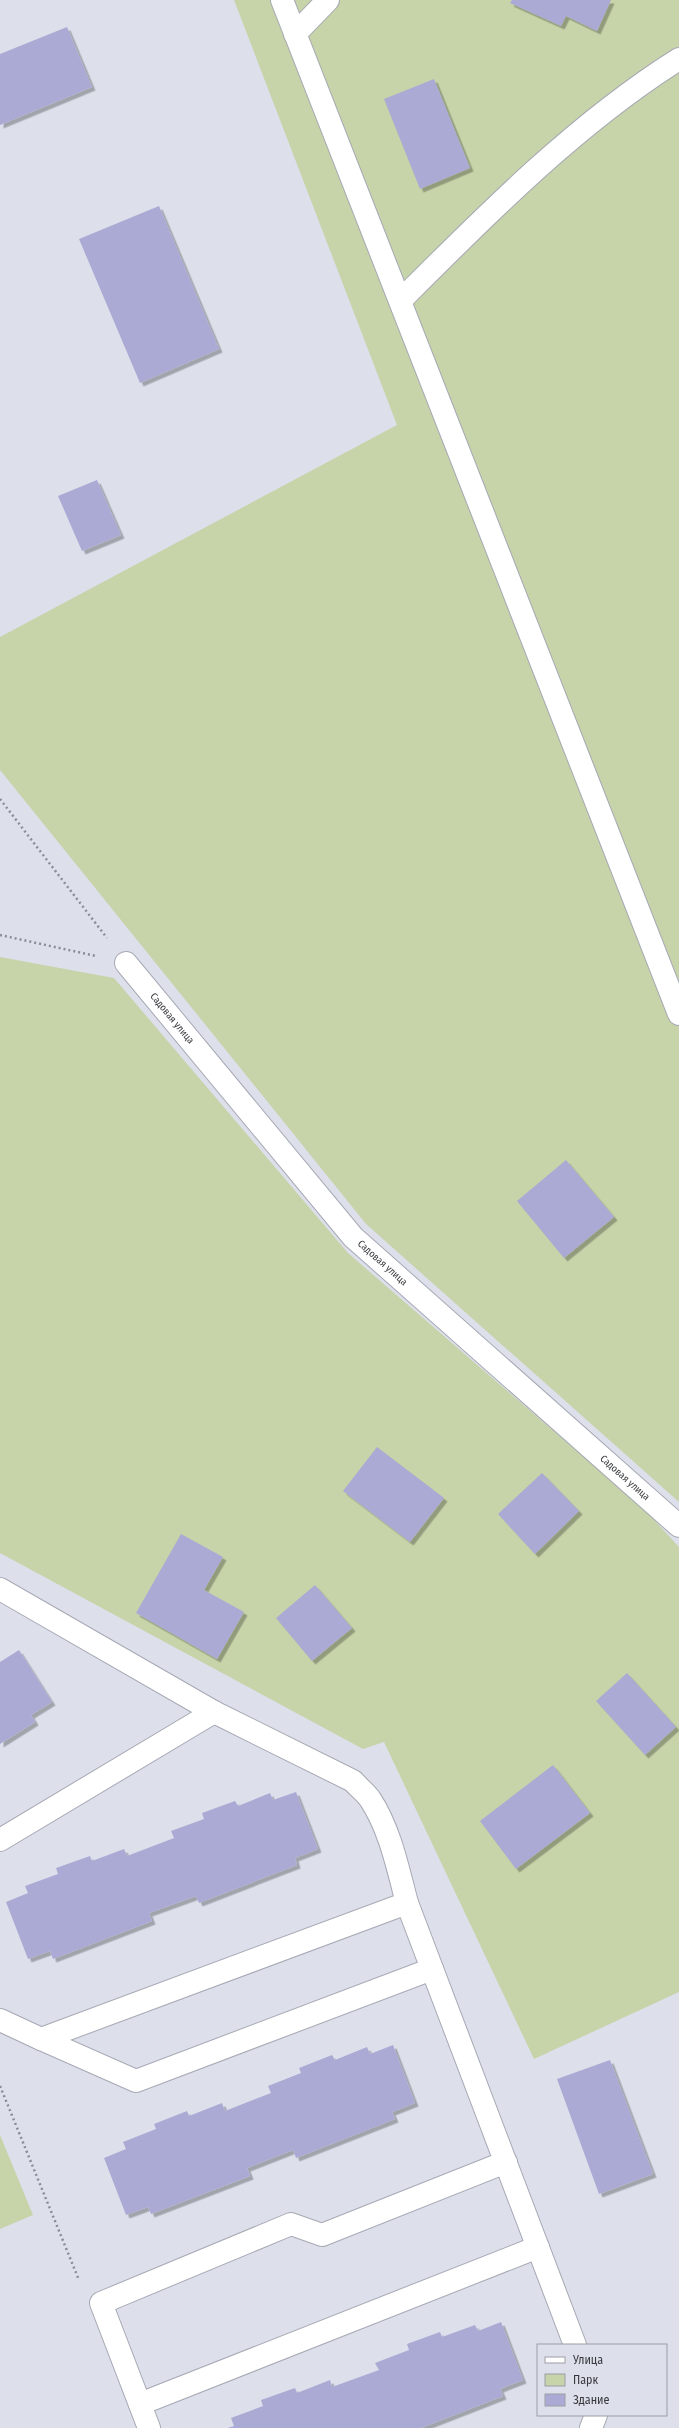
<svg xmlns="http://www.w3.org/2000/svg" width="679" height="2428" font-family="'Fira Sans Condensed',sans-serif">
<defs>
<filter id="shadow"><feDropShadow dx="3.5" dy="3.5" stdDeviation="0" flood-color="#0004"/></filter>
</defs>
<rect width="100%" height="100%" fill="#dde0eb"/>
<!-- green -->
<g fill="#c7d3a9">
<polygon points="234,0 679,0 679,1502 366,1224 0,770 0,637 397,425"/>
<polygon points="0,957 114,978 348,1253 647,1512 679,1547 679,1992 534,2059 384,1742 363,1749 0,1553"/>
<polygon points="0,2135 33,2215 0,2229"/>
</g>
<!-- building -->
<g fill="#abaad4" filter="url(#shadow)">
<polygon points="512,0 611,0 597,31 566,16 561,26 510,3"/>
<polygon points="67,27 92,87 0,125 0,54"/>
<polygon points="434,79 470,168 420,189 384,99"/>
<polygon points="159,206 219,349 140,383 79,239"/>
<polygon points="97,480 121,535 82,551 58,496"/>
<polygon points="566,1160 614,1217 564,1258 517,1201"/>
<polygon points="377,1447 444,1498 410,1542 343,1491"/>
<polygon points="542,1473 579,1511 535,1554 498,1514"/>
<polygon points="181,1534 223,1557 204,1590 244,1612 217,1659 136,1613"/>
<polygon points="315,1585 352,1628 312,1661 276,1618"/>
<polygon points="19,1650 52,1702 31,1715 35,1722 0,1744 0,1662"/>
<polygon points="627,1673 676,1727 645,1755 596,1701"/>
<polygon points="553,1765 590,1813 516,1869 480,1821"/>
<polygon points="296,1792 318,1849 295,1858 297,1865 199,1903 196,1896 149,1913 152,1921 53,1959 50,1951 28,1959 6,1902 28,1893 25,1886 58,1874 56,1868 90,1856 92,1861 124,1849 127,1856 174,1838 171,1831 204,1819 202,1813 235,1801 238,1806 270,1793 273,1800"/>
<polygon points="393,2045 415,2103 392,2112 395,2119 296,2158 293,2150 247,2168 250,2176 151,2214 148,2207 126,2215 104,2158 126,2149 123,2142 156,2129 154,2124 187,2111 189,2116 222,2103 225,2111 271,2093 268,2086 301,2073 299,2068 332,2055 335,2060 367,2047 370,2054"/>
<polygon points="610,2060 653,2174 599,2194 557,2079"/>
<polygon points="501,2322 523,2380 500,2389 503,2396 421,2428 228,2428 234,2426 231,2418 263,2406 261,2400 295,2388 297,2393 330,2380 332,2387 379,2370 375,2363 409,2350 407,2344 440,2332 442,2337 475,2325 478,2331"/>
</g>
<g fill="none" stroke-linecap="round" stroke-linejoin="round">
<!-- minor casing -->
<g stroke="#a6a9b4" stroke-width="24">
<g id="minor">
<polyline points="282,0 679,1014"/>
<polyline points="295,34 328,0"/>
<path d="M401,300C486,215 577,123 679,59"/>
<path id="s1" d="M126,963L353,1237L679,1526"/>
<path d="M0,1589L214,1712L353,1781C358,1787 365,1792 370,1799C390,1829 398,1869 407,1903"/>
<polyline points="0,1840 214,1712"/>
<polyline points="0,2020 41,2039 407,1903 575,2345"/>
<polyline points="41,2039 136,2081 432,1969"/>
<polyline points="140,2404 538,2247"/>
<polyline points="149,2428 101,2303 291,2224 322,2235 506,2162"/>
<polyline points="591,2428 596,2415"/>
</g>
</g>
<!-- path -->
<g stroke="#8b8d94" stroke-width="2.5" stroke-dasharray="2 3" stroke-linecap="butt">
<polyline points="0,799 107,938"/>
<polyline points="0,935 96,956"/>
<polyline points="0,2086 79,2280"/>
</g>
<!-- minor -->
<use href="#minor" stroke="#fff" stroke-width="22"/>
</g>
<g text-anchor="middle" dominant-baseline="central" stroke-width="3.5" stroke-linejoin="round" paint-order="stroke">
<!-- street labels -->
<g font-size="10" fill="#38393d" stroke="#dde0eb">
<text stroke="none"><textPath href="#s1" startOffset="72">Садовая улица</textPath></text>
<text stroke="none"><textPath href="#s1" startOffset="395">Садовая улица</textPath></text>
<text stroke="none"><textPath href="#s1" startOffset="719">Садовая улица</textPath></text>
</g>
</g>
<!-- legend -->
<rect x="537" y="2344" width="130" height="72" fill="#dde0eb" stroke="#9b9da5"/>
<rect x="545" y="2357" width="20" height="6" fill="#ffffff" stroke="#9b9da5"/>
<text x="573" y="2364" font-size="12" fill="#38393d">Улица</text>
<rect x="545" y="2374" width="20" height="12" fill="#c7d3a9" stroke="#9b9da5"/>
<text x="573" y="2384" font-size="12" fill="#38393d">Парк</text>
<rect x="545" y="2394" width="20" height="12" fill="#abaad4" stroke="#9b9da5"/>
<text x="573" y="2404" font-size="12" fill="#38393d">Здание</text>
</svg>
